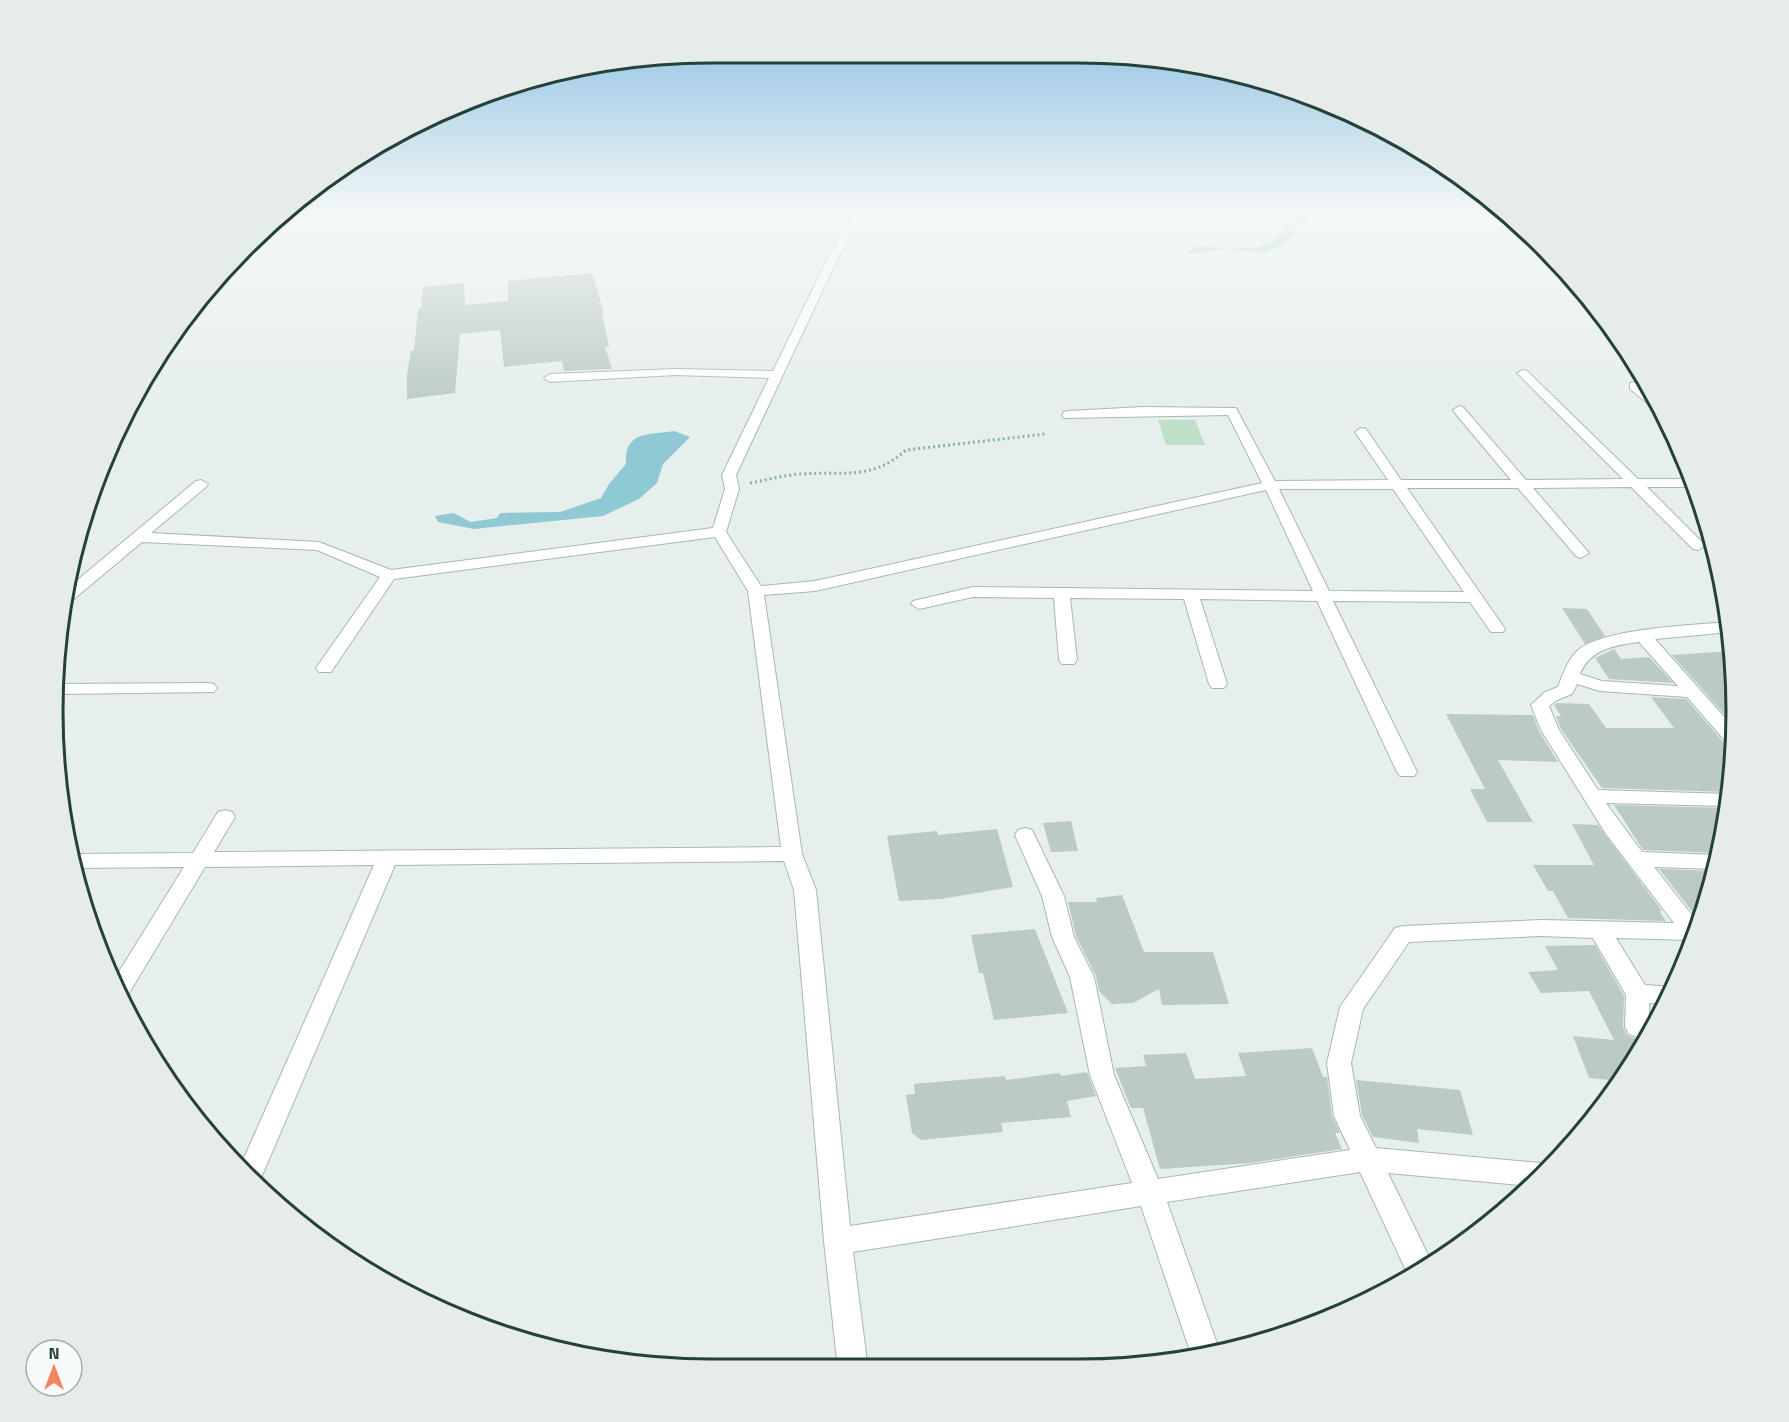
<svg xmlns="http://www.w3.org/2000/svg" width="1789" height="1422" font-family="'Titillium Web',sans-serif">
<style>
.green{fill:#bfe0c8}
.water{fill:#8ec9d4}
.building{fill:#bbcac4}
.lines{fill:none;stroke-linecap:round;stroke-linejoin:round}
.minor-casing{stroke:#a8b8b2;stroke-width:2}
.path{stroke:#86b3a5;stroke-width:3;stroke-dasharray:2 3;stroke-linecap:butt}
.minor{fill:#fff;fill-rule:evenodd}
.rim{fill:none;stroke:#24423a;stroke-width:3}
</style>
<rect width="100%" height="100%" fill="#e6efeb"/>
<path class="green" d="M 1158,420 L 1195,420 L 1205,445 L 1166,445 Z"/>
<path class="water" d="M 1322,212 L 1437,212 L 1422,215 L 1355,212 L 1323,213 L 1310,218 L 1304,224 L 1287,227 L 1295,232 L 1282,245 L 1264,253 L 1230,248 L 1187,254 L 1195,247 L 1254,248 C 1265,245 1276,241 1284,232 L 1282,228 C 1293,218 1307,214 1322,212 Z
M 674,431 L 690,437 L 663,464 L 657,483 L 639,499 L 603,516 L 474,529 L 438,522 L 435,516 L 453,513 L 471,522 L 497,518 L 500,513 L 560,512 L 601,498 L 609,484 L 626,464 C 624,431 648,435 674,431 Z"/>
<path class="building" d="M 592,273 L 604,313 L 602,313 L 609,347 L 605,347 L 612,369 L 564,371 L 562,361 L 504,367 L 500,330 L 460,334 L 455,393 L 407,399 L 407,375 L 411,351 L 414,351 L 418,309 L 421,309 L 423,287 L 464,283 L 465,305 L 508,301 L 508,281 Z
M 1562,608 L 1587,609 L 1605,636 L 1585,644 Z
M 1614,649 L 1621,659 L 1649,657 L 1673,683 L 1609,679 L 1595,658 Z
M 1732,651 L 1734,716 L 1734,725 L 1672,655 Z
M 1651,697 L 1686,699 L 1726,745 L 1735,748 L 1729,792 L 1602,788 L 1561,729 L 1556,716 L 1561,716 L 1554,705 L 1557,703 L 1589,704 L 1606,728 L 1674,728 Z
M 1446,714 L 1533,715 L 1539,731 L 1558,762 L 1498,760 L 1533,822 L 1487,822 L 1470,789 L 1485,789 Z
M 1614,805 L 1726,808 L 1719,853 L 1643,850 Z
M 1071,821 L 1078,851 L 1051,852 L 1043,823 Z
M 1572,824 L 1598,825 L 1662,911 L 1659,911 L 1666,921 L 1568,918 L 1553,891 L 1548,891 L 1533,865 L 1594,865 Z
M 997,829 L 1013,887 L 941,899 L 899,901 L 887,836 L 937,831 L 938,835 Z
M 1659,869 L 1716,871 L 1701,915 L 1694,914 Z
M 1122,895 L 1144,952 L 1213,952 L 1229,1004 L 1162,1005 L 1159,989 L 1133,1003 L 1112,1004 L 1099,991 L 1096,976 L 1076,936 L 1068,902 L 1097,902 L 1096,898 Z
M 1035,929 L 1068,1013 L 994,1020 L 983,973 L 979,973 L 971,935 Z
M 1595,945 L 1624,996 L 1623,1027 L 1627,1035 L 1636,1039 L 1646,1036 L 1651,1027 L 1651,1009 L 1664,1010 L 1620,1081 L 1589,1078 L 1573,1036 L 1614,1040 L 1589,991 L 1541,993 L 1528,972 L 1558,970 L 1545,946 Z
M 1312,1048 L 1323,1077 L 1327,1077 L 1332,1116 L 1340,1133 L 1335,1133 L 1342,1149 L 1250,1163 L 1160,1169 L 1143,1108 L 1131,1108 L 1115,1068 L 1146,1066 L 1143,1055 L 1186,1053 L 1195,1079 L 1246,1076 L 1238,1053 Z
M 1087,1072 L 1096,1096 L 1067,1101 L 1071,1117 L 1001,1123 L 1003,1132 L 921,1140 L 912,1133 L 906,1095 L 915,1094 L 914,1084 L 1005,1076 L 1006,1080 L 1060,1073 L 1061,1076 Z
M 1356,1080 L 1460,1090 L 1473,1135 L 1417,1129 L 1419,1143 L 1373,1137 L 1362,1115 Z"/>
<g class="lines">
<defs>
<path id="minor" d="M 855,212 L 863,212 L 835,264 L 736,475 L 739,489 L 726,532 L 761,586 L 815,581 L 1262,483 L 1228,415 L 1064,418 L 1062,415 L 1064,412 L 1068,411 L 1143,407 L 1236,408 L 1275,481 L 1388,480 L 1355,432 L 1361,428 L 1366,429 L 1401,480 L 1511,480 L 1455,413 L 1453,410 L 1459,406 L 1463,407 L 1526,480 L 1623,479 L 1517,373 L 1523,370 L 1527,371 L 1638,479 L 1692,479 L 1696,487 L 1647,487 L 1703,543 L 1705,546 L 1698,550 L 1693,549 L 1631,487 L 1533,488 L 1589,553 L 1581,558 L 1576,556 L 1518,488 L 1407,488 L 1505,629 L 1503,632 L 1491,632 L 1470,602 L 1333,601 L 1417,772 L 1414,776 L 1400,776 L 1397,772 L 1317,601 L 1200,599 L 1227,684 L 1224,688 L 1212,688 L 1209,684 L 1184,599 L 1070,598 L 1077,660 L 1074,664 L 1062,664 L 1059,660 L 1054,598 L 973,597 L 919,609 L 911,604 L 913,601 L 973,587 L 1313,591 L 1266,490 L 815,591 L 764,595 L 802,854 L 816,890 L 850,1226 L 1132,1183 L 1090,1075 L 1070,977 L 1052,937 L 1042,896 L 1015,835 L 1018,830 L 1025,828 L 1032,830 L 1064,896 L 1074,937 L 1094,977 L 1114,1075 L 1158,1179 L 1350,1150 L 1334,1116 L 1327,1063 L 1340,1007 L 1395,928 L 1403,926 L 1541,920 L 1674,923 L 1606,834 L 1541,730 L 1531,705 L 1545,692 L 1558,687 C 1563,674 1568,659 1578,650 C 1606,628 1694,625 1730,622 L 1731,632 L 1655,639 L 1734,728 L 1735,746 L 1728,744 L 1687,697 L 1600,691 L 1577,684 L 1572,694 L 1557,700 L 1549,706 L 1559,730 L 1598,790 L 1729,794 L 1726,806 L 1606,803 L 1642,852 L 1718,855 L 1716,869 L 1654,867 L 1698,923 L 1692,940 L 1616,938 L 1645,985 L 1674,987 L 1668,1004 L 1649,1003 L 1649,1027 L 1645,1034 L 1637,1037 L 1629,1034 L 1625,1027 L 1626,995 L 1593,938 L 1541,936 L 1409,942 L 1363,1009 L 1351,1063 L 1360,1116 L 1376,1148 L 1541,1163 L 1550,1166 L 1531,1186 L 1388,1173 L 1432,1263 L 1410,1279 L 1360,1172 L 1167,1202 L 1219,1349 L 1191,1354 L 1141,1206 L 853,1252 L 868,1369 L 838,1369 L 824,1241 L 794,890 L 784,861 L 395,865 L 258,1185 L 240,1167 L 374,865 L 205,867 L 128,995 L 123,997 L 115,978 L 184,867 L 73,868 L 71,854 L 193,853 L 218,812 L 225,810 L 232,812 L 235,817 L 214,852 L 781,847 L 748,591 L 715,537 L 394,579 L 331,672 L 319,672 L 316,668 L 380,577 L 317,550 L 142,542 L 74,599 L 67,601 L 69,587 L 196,481 L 201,480 L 208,484 L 206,487 L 151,533 L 319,542 L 391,570 L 713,528 L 725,489 L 722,475 L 769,378 L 675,375 L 550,382 L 544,378 L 550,374 L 675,369 L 773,371 L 825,264 ZM 1279,489 L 1393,489 L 1464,592 L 1329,591 ZM 1639,642 L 1678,686 L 1602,681 L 1580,674 C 1590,649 1615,645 1639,642 Z
M 1634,382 L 1655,397 L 1661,410 L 1656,410 L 1630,389 L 1630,383 Z
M 208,683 L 214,684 L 217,688 L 214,692 L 55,694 L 56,684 Z"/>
</defs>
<use href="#minor" class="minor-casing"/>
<path class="path" d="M 750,483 C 767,480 784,475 801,474 C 842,471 872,481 906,450 L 1045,434"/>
<use href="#minor" class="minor"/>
</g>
<linearGradient id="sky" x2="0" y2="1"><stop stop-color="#84bce0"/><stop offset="0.52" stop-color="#f4f8f6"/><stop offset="1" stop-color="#f4f8f6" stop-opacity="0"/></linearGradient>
<rect width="1789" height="411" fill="url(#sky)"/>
<path d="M0 0H1789V1422H0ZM711 63H1078A648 648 0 0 1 1726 711V711A648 648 0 0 1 1078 1359H711A648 648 0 0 1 63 711V711A648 648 0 0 1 711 63Z" fill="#e6ecea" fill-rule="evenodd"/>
<path class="rim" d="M711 63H1078A648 648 0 0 1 1726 711V711A648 648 0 0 1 1078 1359H711A648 648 0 0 1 63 711V711A648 648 0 0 1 711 63Z"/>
<g transform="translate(54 1368)"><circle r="28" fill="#f7fbf9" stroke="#a3b1ad" stroke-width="1.5"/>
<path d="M0-4.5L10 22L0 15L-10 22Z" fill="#f4845f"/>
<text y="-9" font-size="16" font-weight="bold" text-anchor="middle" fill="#24423a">N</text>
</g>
</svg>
